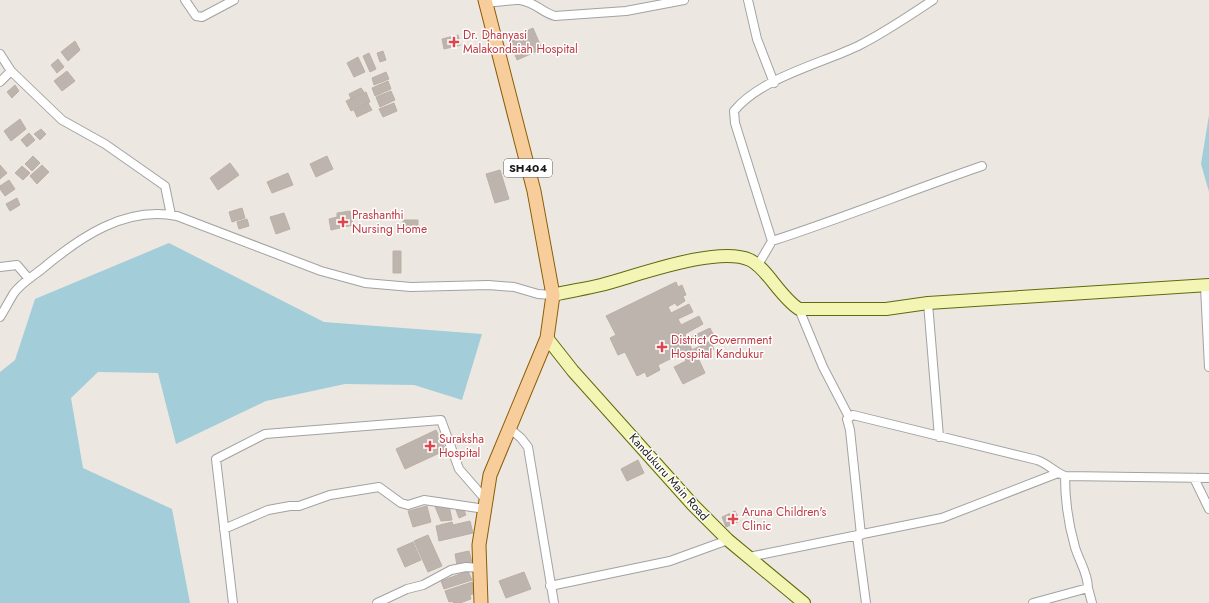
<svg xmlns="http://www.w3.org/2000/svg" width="1209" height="603" font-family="Jost,sans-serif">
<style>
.water{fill:#a3cdd8}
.building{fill:#bcb4ad;stroke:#bdafa4}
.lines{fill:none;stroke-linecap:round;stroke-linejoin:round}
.street-casing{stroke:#a2a2a2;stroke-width:10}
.secondary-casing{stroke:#616a0a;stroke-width:14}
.primary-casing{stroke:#8a5d07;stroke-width:15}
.street{stroke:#fff;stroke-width:8}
.secondary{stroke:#f3f5b5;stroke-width:12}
.primary{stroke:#f7ce9b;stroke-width:13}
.health-dot{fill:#e0444e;stroke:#fff;stroke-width:1.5}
.labels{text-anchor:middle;stroke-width:3;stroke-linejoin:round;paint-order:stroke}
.shield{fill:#fff;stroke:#5f5f5f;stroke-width:1}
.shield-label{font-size:11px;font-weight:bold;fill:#1b1b1b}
.health-label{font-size:12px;fill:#be3a42;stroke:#fff;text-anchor:start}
.street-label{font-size:12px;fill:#1b1b1b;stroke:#fff}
</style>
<rect width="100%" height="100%" fill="#ece8e1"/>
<path class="water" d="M 1209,115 L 1209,192 L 1201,164 Z
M 169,243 L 324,322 L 482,334 L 462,400 L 414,385 L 345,384 L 266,401 L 176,444 L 158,373 L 98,372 L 71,398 L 83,468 L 172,509 L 190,603 L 0,603 L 0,372 L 15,360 L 35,299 Z"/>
<path class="building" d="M 533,28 L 542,49 L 517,60 L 509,39 Z
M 458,35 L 461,45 L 444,49 L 442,39 Z
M 75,41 L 80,50 L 68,61 L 61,52 Z
M 383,51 L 386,60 L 380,62 L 377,53 Z
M 369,53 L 376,69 L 370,72 L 363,56 Z
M 358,57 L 365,72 L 354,77 L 347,63 Z
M 58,59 L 64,67 L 57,73 L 51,65 Z
M 67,71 L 75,81 L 62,91 L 54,81 Z
M 386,72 L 389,79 L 374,85 L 372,78 Z
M 388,81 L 391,89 L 375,96 L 372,88 Z
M 15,85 L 19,91 L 12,98 L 7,92 Z
M 361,88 L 364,92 L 351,99 L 349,94 Z
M 391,91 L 395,100 L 380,107 L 376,97 Z
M 366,92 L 370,102 L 351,111 L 346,101 Z
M 368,103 L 372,110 L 357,117 L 354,110 Z
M 394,103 L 397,111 L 383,117 L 379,109 Z
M 20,119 L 26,129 L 11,141 L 4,131 Z
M 41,129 L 46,134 L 40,140 L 34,134 Z
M 29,133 L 35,140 L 27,147 L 21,140 Z
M 33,156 L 40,163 L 32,171 L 25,164 Z
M 327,156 L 333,169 L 316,177 L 310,164 Z
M 230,163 L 239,175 L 218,190 L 210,178 Z
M 0,165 L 7,173 L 0,179 Z
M 42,165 L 49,172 L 37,184 L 30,176 Z
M 22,166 L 30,173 L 23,180 L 15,173 Z
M 500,170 L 509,199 L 495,203 L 486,174 Z
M 288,173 L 293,185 L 272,193 L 267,182 Z
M 9,180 L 15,189 L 5,196 L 0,189 L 0,186 Z
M 17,198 L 20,205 L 10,211 L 6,204 Z
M 242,208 L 245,218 L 232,222 L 229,212 Z
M 350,211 L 353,225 L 331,230 L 329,219 L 337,217 L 337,213 Z
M 284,213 L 290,229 L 276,234 L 270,217 Z
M 247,219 L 249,226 L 239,229 L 237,222 Z
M 403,220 L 418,220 L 418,229 L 403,229 Z
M 393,251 L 401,251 L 401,273 L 393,273 Z
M 676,282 L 678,287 L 682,285 L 686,295 L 683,296 L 685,301 L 677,306 L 675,303 L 668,307 L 671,313 L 689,304 L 693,312 L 678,319 L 681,325 L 699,316 L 703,324 L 685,334 L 688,341 L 692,339 L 691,337 L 710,328 L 713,334 L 690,345 L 692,350 L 710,341 L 714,349 L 695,359 L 697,361 L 699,360 L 705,373 L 683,384 L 674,367 L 686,361 L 682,353 L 658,365 L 660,370 L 647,377 L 645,372 L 637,376 L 625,352 L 618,355 L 610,338 L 616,335 L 606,316 Z
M 436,430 L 446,450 L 405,469 L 396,449 Z
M 638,460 L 644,473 L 627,481 L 621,469 Z
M 434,504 L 449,505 L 452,520 L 441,521 Z
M 427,506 L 431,522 L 413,527 L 408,511 Z
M 463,508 L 466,515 L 459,518 L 456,510 Z
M 735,511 L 740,521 L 726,527 L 722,517 Z
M 470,521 L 473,533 L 439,541 L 436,526 L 452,522 L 453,525 Z
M 428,535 L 442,566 L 428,572 L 414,541 Z
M 413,542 L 421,560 L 405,567 L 397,549 Z
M 469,551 L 472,562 L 457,565 L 455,554 Z
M 468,571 L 472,580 L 444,589 L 441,581 Z
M 524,572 L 531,589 L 506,598 L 499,581 Z
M 472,582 L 475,593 L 470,595 L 471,599 L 460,603 L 453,603 L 453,601 L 449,602 L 445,591 Z"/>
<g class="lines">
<defs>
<path id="street" d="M 185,0 L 196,16 L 202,17 L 234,0
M 520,0 C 537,3 541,12 555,16 L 626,11 L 684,0
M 748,0 L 757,39 L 774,83
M 486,3 L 516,0
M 0,54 L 11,71 L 62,120 L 105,144 L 165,186 L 171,215
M 0,82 L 11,71
M 772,241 L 735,123 L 734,111 C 761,78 820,64 858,46 C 884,33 909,16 933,0
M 758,265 L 772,241 C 843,218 912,190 982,166
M 0,267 L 17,265 L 29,279
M 1205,287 L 1209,367
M 928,303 L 939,437
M 799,309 L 823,367 L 849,417
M 0,317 C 5,309 9,301 14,293 C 20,284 33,276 42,269 C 80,237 125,206 177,216 L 321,271 L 365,283 L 411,287 L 488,285 L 514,287 L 538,294 L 553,295
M 509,428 L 521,438 L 528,447 L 554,603
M 1194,478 L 1209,509
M 224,529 L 268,510 L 290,506 L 299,506 L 330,495 L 379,487 L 401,503 L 408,505 L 424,500 L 485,509
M 857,535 L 866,603
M 861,535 L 850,430 L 847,419 L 853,415 L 1037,460 C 1047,463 1054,472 1065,476 L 1209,478
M 749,557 L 942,518 L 1058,473
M 550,586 L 670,561 L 728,540
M 1088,588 L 1092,603
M 233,603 L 216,459 L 265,434 L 441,420 L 459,469 L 486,500
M 377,603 L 407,589 L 423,585 L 451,570 L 466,567 L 480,568
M 1033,603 L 1088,588 C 1088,573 1079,561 1075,547 C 1068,523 1065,500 1065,476"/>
<path id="secondary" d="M 553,295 C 569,291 585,289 601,285 C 636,276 718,245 750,260 C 767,268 780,297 799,309 L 886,309 L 928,303 L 1209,285
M 547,338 L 573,371 L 693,505 L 728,540 L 804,603"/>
<path id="primary" d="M 481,603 L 479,545 L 490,475 L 547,338 L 553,295 L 534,191 L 485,0"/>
</defs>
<use href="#street" class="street-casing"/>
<use href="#secondary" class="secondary-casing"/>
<use href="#primary" class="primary-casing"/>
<use href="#street" class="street"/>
<use href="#secondary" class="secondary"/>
<use href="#primary" class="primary"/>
</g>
<g class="health-dot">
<path d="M452 36h4v4h4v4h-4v4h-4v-4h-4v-4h4z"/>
<path d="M341 216h4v4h4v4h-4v4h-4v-4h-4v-4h4z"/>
<path d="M660 341h4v4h4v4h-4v4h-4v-4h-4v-4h4z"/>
<path d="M428 440h4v4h4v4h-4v4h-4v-4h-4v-4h4z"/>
<path d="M731 513h4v4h4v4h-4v4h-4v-4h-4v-4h4z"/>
</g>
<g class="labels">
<rect class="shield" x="504" y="159" width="48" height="18" rx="3"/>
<g class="shield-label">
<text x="528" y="172">SH404</text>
</g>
<g class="health-label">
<text x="463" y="39">Dr. Dhanyasi<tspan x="463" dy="14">Malakondaiah Hospital</tspan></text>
<text x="352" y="219">Prashanthi<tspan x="352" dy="14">Nursing Home</tspan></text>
<text x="671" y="344">District Government<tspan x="671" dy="14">Hospital Kandukur</tspan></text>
<text x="439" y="443">Suraksha<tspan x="439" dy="14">Hospital</tspan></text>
<text x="742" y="516">Aruna Children's<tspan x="742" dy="14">Clinic</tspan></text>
</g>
<g class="street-label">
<text transform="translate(669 477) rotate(48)" y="4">Kandukuru Main Road</text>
</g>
</g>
</svg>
